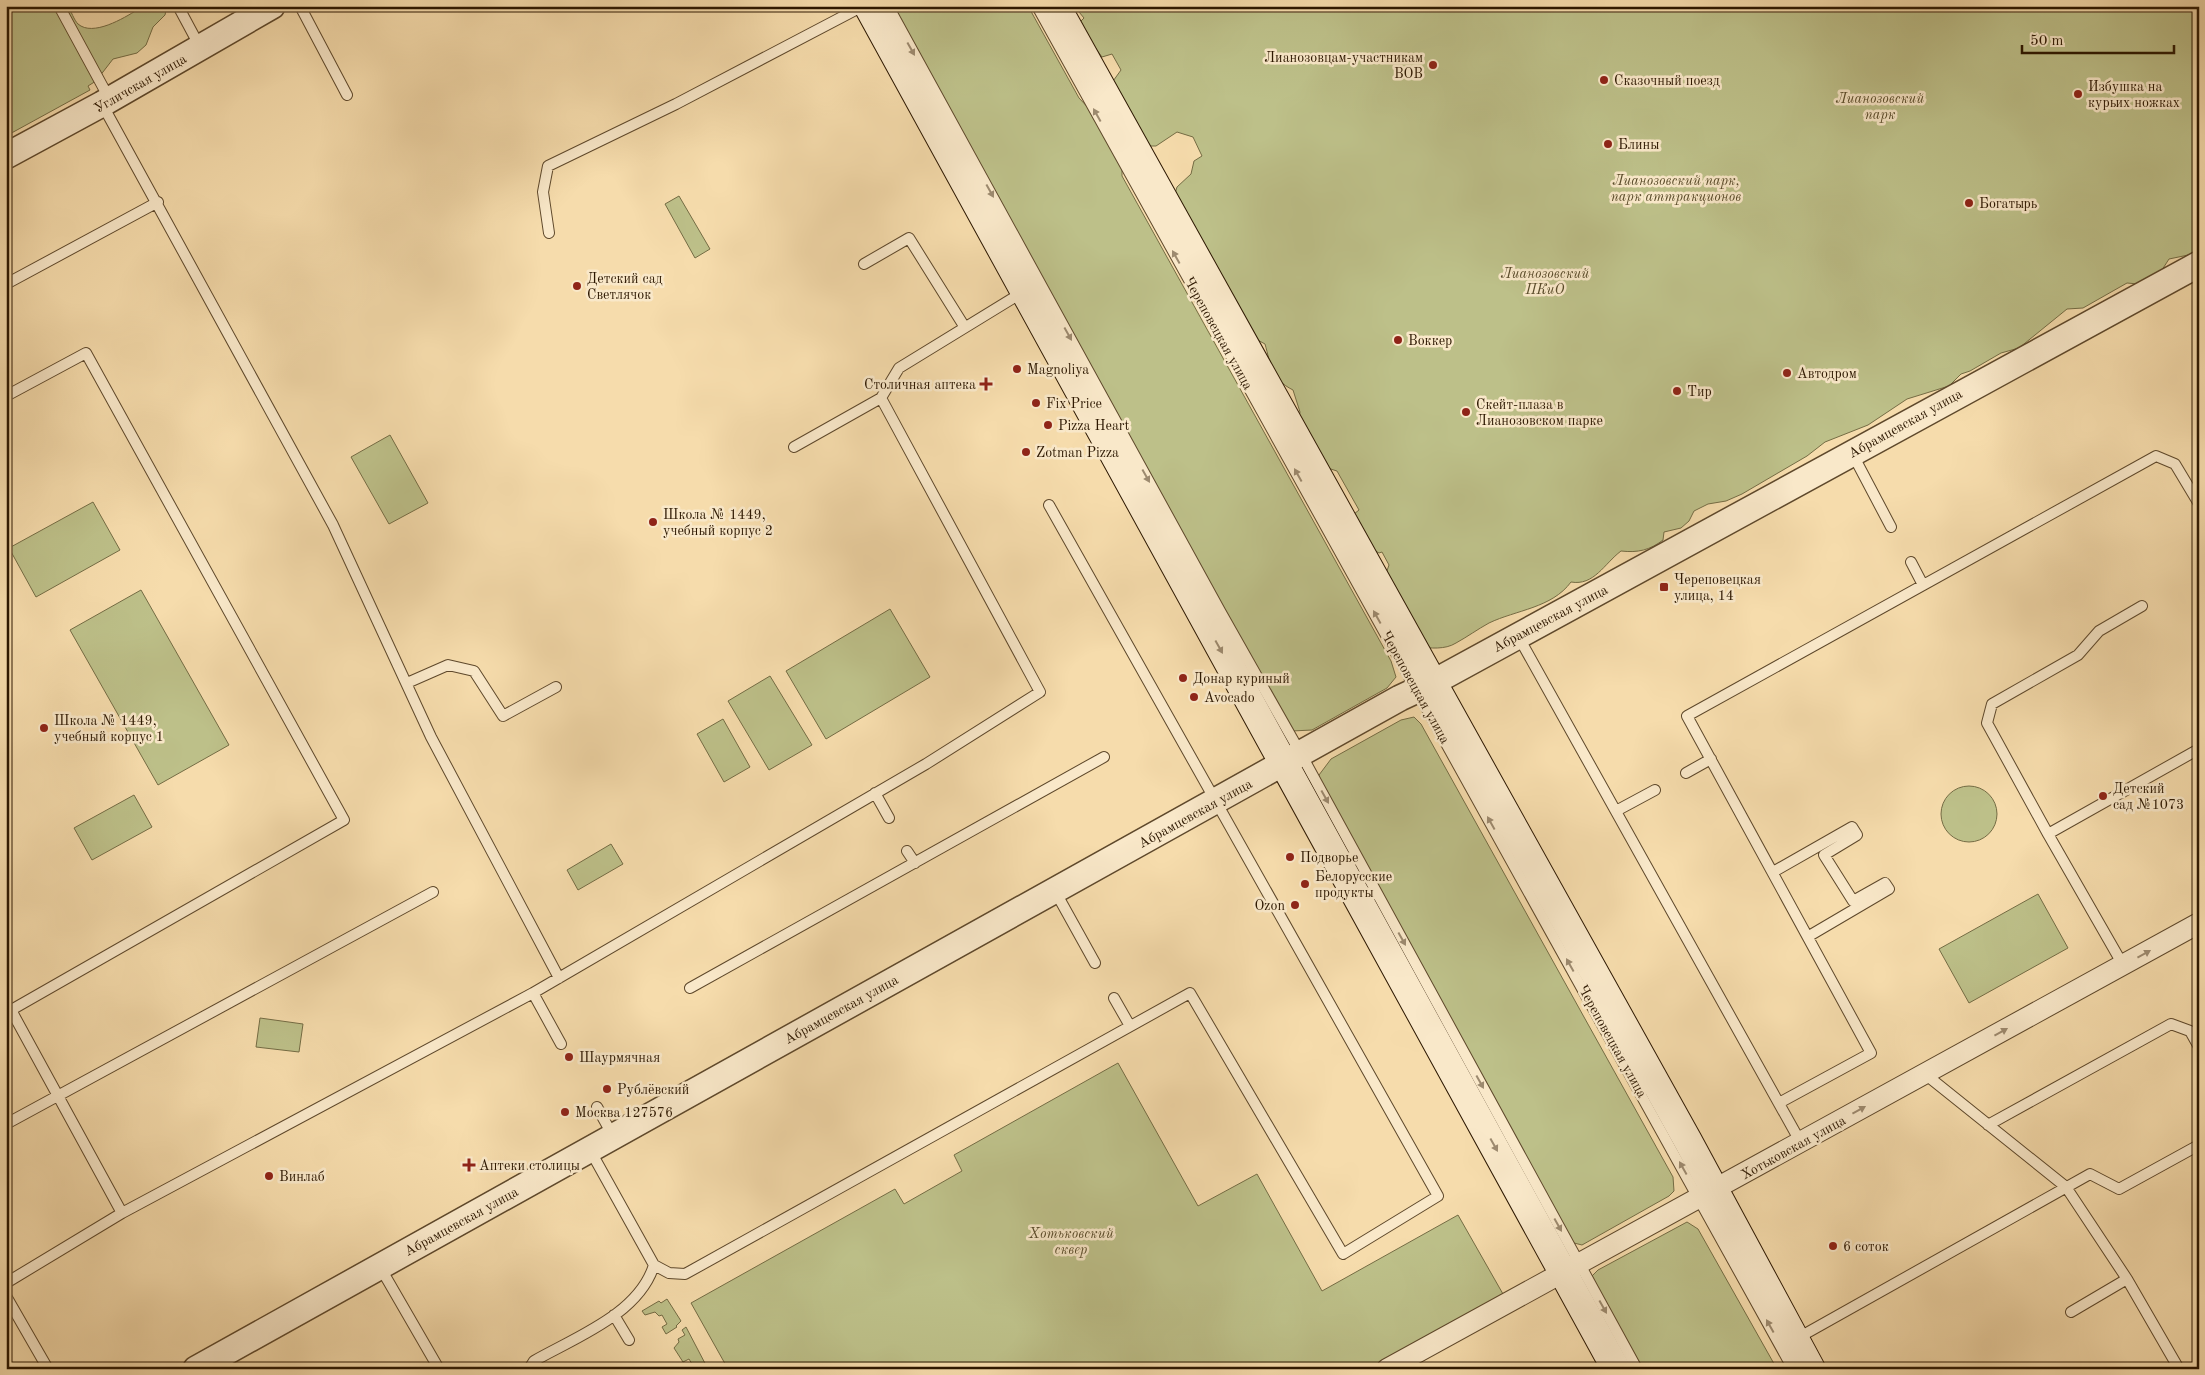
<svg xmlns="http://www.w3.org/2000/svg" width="2205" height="1375" font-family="'Old Standard TT',serif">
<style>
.green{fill:#bdc089;stroke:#746c44}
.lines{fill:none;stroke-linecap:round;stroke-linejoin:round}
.service-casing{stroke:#5e482b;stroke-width:12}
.minor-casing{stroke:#5e482b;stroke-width:22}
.tertiary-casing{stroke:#5e482b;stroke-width:28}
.secondary-casing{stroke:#2c1700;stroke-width:30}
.service{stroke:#f9e8c9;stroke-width:10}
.minor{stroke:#f9e8c9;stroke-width:20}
.tertiary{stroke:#f9e8c9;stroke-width:25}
.secondary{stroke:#f9e8c9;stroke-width:28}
.oneway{fill:#9d8a6f}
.poi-dot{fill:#8f2418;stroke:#f9e8c9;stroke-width:2}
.labels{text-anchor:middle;stroke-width:5;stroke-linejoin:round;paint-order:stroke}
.poi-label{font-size:14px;fill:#2c1700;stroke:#f9e8c9;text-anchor:start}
.street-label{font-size:14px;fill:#2c1700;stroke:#f9e8c9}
.park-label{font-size:14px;font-style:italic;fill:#584a29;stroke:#f9e8c9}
</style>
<rect width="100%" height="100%" fill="#f6dcac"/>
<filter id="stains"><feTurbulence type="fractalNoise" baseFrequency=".004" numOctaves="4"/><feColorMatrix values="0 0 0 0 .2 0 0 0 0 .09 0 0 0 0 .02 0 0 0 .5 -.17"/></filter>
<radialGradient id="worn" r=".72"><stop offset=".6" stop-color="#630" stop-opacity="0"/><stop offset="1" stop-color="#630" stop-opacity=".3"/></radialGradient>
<path class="green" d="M 6,6 L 68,6 C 71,11 74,20 78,24 C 93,37 124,18 137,10 L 138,6 L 167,6 L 165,15 L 153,27 L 146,45 L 137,53 L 113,59 L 96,81 L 88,86 L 90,90 L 6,136 Z
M 891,6 L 1028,6 L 1079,98 L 1095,115 L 1122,161 L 1122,176 L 1391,661 L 1396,677 L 1387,688 L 1312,730 L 1292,731 Z
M 1074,6 L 2199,6 L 2199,248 L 2193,254 L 2169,259 L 2160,273 L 2138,284 L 2127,283 L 2083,308 L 2067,309 L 2019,348 L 2001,353 L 1970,371 L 1961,374 L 1949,386 L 1907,399 L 1868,425 L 1825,442 L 1807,456 L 1742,494 L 1726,501 L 1708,504 L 1694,511 L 1689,521 L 1681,528 L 1664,532 L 1663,540 C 1650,550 1638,553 1621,551 C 1604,564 1594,586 1571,582 C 1552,608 1516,610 1489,623 C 1478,629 1467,637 1456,643 C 1445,650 1430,648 1418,647 L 1383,582 L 1389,565 L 1382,552 L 1379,553 L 1358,541 L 1349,518 L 1359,510 L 1337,471 L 1318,465 L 1297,428 L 1300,412 L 1293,390 C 1271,379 1271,365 1265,344 L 1254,338 L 1171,207 L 1177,187 L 1191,174 L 1194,161 L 1202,156 L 1193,137 L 1177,132 L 1156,146 L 1134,146 L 1111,84 L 1121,70 L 1112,54 L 1102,57 L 1078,24 L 1084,18 Z
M 679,196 L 710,249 L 695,258 L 665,204 Z
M 390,435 L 428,503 L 389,524 L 351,457 Z
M 93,502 L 120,550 L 36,597 L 9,548 Z
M 141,590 L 229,745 L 158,785 L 70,630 Z
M 890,609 L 930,677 L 826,739 L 786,671 Z
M 770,676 L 812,745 L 769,770 L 728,701 Z
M 1414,717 L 1421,724 L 1673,1177 L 1674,1191 L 1669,1196 L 1582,1245 L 1566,1241 L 1321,795 L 1319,775 L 1331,759 L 1401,720 Z
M 723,719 L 750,767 L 724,782 L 697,734 Z
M1941 814a28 28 0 1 1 56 0a28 28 0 1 1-56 0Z
M 134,795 L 152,827 L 92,860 L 74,828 Z
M 611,844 L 623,864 L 578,890 L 567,870 Z
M 2038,894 L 2068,948 L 1969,1003 L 1939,949 Z
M 260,1018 L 303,1024 L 299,1052 L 256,1047 Z
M 1118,1063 L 1198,1206 L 1257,1174 L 1322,1291 L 1458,1215 L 1503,1294 L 1368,1369 L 728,1369 L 691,1303 L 895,1189 L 904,1204 L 962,1171 L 954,1155 Z
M 1687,1222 L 1698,1229 L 1777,1369 L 1639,1369 L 1591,1284 L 1592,1276 L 1598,1270 Z
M 667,1299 L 681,1321 L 676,1326 L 677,1327 L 666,1334 L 662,1327 L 667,1324 L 662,1315 L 659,1316 L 655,1312 L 645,1315 L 642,1311 L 659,1301 L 661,1303 Z
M 686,1327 L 708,1369 L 695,1369 L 689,1359 L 683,1362 L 674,1348 L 679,1342 L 678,1339 L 685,1335 L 682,1330 Z"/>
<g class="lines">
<defs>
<path id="service" d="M 59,6 L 110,100
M 178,6 L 200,47
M 300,6 L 347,95
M 888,6 L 1220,611 L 1301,754 L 1637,1369
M 1037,6 L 1793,1369
M 102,104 L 333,525 L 431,737 L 559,978
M 549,233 L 543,192 L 548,166 L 676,104 L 863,6
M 864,264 L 909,238 L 964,326
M 6,284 L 158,202
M 6,396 L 86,353 L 344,820 L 6,1013
M 794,447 L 881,398
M 1852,453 L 1891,527
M 1911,562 L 1923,585
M 1518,636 L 1801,1143
M 407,683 L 448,665 L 474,671 L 503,716 L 556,687
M 1686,773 L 1711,759
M 875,793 L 889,818
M 1616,811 L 1655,790
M 2048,834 L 1987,723 L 1992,704 L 2078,655 L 2099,631 L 2142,606
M 907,851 L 915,863
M 1773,872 L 1852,827 L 1857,835 L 1824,855 L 1853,901 L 1885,883 L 1889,889 L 1809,936
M 1055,891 L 1095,963
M 2123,965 L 2048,834 L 2199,749
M 690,988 L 1104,757
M 533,993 L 561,1044
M 1114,998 L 1130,1026
M 11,1010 L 122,1213
M 1925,1074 L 2066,1187 L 2127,1279
M 1779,1103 L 1871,1053 L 1687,716 L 2156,456 L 2175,464 L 2199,504
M 597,1107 L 613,1136
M 6,1124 L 433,892
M 1988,1125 L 2171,1024 L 2190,1031 L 2199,1047
M 590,1150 L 654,1265 L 669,1273 L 685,1274 L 1190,993 L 1343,1254 L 1438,1196 L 1049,505
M 380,1267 L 439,1369
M 6,1283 L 122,1213 L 533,993 L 926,764 L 1040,692 L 881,398 L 899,368 L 1023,292
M 6,1296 L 48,1369
M 2071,1312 L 2127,1279 L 2179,1369
M 614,1315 L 629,1340
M 1796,1339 L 2090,1174 L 2119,1189 L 2199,1145
M 529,1369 L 534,1361 C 576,1337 639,1314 654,1265"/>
<path id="minor" d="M 1387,1369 L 2199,923"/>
<path id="tertiary" d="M 6,156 L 102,104 L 272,6
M 196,1369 L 1400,698 L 1432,683 L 2199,264"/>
<path id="secondary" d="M 868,6 L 1616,1369
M 1056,6 L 1688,1141 L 1811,1369"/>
</defs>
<use href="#service" class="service-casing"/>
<use href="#minor" class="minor-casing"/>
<use href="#tertiary" class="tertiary-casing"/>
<use href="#secondary" class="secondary-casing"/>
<use href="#service" class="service"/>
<use href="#minor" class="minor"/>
<use href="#tertiary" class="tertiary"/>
<use href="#secondary" class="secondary"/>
</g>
<defs><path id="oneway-solid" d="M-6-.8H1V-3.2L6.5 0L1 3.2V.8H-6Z" transform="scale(1.25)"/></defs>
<g class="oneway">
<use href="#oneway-solid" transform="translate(911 49) rotate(61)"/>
<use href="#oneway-solid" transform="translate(1097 115) rotate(-119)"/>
<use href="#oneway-solid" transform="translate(990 191) rotate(61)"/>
<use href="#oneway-solid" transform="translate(1176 257) rotate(-119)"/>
<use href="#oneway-solid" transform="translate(1068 334) rotate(61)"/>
<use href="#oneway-solid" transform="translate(1298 475) rotate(-119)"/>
<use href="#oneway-solid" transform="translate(1146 476) rotate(61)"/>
<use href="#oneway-solid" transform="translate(1377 617) rotate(-119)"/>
<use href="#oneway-solid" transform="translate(1219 647) rotate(61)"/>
<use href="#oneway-solid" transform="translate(1325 797) rotate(61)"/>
<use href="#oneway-solid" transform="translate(1491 823) rotate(-119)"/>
<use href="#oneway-solid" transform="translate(1402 939) rotate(61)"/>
<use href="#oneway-solid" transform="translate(2144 954) rotate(-29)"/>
<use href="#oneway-solid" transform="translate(1570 965) rotate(-119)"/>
<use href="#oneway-solid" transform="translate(2001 1032) rotate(-29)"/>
<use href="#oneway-solid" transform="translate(1480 1082) rotate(61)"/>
<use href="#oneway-solid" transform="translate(1859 1110) rotate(-29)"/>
<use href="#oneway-solid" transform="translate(1494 1145) rotate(61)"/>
<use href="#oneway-solid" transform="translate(1683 1168) rotate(-119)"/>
<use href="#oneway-solid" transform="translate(1558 1225) rotate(61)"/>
<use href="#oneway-solid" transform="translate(1603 1307) rotate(61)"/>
<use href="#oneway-solid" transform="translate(1770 1326) rotate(-119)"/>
</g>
<g class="poi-dot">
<circle cx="1433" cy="65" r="5"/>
<circle cx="1604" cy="80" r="5"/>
<circle cx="2078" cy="94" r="5"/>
<circle cx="1608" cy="144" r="5"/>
<circle cx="1969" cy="203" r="5"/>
<circle cx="577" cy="286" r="5"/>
<circle cx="1398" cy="340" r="5"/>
<circle cx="1017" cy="369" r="5"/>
<circle cx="1787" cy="373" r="5"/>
<path d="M983.5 376.5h5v5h5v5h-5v5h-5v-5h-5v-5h5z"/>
<circle cx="1677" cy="391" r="5"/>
<circle cx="1036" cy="403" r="5"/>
<circle cx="1466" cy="412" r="5"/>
<circle cx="1048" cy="425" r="5"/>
<circle cx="1026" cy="452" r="5"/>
<circle cx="653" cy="522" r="5"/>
<rect x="1659" y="582" width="10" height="10" rx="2.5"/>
<circle cx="1183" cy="678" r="5"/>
<circle cx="1194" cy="697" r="5"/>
<circle cx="44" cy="728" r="5"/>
<circle cx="2103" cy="796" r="5"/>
<circle cx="1290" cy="857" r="5"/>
<circle cx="1305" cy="884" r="5"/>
<circle cx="1295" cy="905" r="5"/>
<circle cx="569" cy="1057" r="5"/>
<circle cx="607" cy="1089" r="5"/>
<circle cx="565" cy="1112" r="5"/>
<path d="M466.5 1157.5h5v5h5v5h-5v5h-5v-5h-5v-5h5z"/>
<circle cx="269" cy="1176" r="5"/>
<circle cx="1833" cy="1246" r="5"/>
</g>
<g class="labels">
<g class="poi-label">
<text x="1423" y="62" text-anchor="end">Лианозовцам-участникам<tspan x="1423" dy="16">ВОВ</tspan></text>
<text x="1614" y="85">Cказочный поезд</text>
<text x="2088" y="91">Избушка на<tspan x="2088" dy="16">курьих ножках</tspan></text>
<text x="1618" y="149">Блины</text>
<text x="1979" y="208">Богатырь</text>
<text x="587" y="283">Детский сад<tspan x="587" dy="16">Светлячок</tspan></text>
<text x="1408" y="345">Воккер</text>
<text x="1027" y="374">Magnoliya</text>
<text x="1797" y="378">Автодром</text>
<text x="976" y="389" text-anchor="end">Столичная аптека</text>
<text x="1687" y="396">Тир</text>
<text x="1046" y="408">Fix Price</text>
<text x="1476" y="409">Скейт-плаза в<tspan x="1476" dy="16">Лианозовском парке</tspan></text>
<text x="1058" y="430">Pizza Heart</text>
<text x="1036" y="457">Zotman Pizza</text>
<text x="663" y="519">Школа № 1449,<tspan x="663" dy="16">учебный корпус 2</tspan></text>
<text x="1674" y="584">Череповецкая<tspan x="1674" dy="16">улица, 14</tspan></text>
<text x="1193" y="683">Донар куриный</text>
<text x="1204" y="702">Avocado</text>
<text x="54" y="725">Школа № 1449,<tspan x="54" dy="16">учебный корпус 1</tspan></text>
<text x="2113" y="793">Детский<tspan x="2113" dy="16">сад №1073</tspan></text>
<text x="1300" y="862">Подворье</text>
<text x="1315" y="881">Белорусские<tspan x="1315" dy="16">продукты</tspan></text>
<text x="1285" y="910" text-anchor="end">Ozon</text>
<text x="579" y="1062">Шаурмячная</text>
<text x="617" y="1094">Рублёвский</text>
<text x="575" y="1117">Москва 127576</text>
<text x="479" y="1170">Аптеки столицы</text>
<text x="279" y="1181">Винлаб</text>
<text x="1843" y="1251">6 соток</text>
</g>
<g class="street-label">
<text transform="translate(140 83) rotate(-30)" y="5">Угличская улица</text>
<text transform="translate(1219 333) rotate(61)" y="5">Череповецкая улица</text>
<text transform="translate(1905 423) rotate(-29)" y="5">Абрамцевская улица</text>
<text transform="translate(1550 618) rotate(-28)" y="5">Абрамцевская улица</text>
<text transform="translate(1416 687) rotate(61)" y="5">Череповецкая улица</text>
<text transform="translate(1195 813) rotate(-29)" y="5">Абрамцевская улица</text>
<text transform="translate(841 1009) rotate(-29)" y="5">Абрамцевская улица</text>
<text transform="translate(1613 1041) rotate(61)" y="5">Череповецкая улица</text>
<text transform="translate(1793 1147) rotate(-29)" y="5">Хотьковская улица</text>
<text transform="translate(461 1221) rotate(-29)" y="5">Абрамцевская улица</text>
</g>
<g class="park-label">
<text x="1880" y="103">Лианозовский<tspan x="1880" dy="16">парк</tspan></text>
<text x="1676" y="185">Лианозовский парк,<tspan x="1676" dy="16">парк аттракционов</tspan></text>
<text x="1545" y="278">Лианозовский<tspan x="1545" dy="16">ПКиО</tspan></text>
<text x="1071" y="1238">Хотьковский<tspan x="1071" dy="16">сквер</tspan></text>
</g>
</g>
<rect width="2205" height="1375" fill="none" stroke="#f6dcac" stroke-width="25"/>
<rect x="8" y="8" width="2190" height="1360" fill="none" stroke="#2c1700" stroke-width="2.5"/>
<rect x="12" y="12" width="2180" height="1350" fill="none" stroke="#2c1700"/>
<path d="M2022 45v8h152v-8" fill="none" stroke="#2c1700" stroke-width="2.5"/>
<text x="2030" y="45" font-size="15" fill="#2c1700" stroke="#f9e8c9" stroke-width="4" paint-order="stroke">50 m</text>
<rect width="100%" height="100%" filter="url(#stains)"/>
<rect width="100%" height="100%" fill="url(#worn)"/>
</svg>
